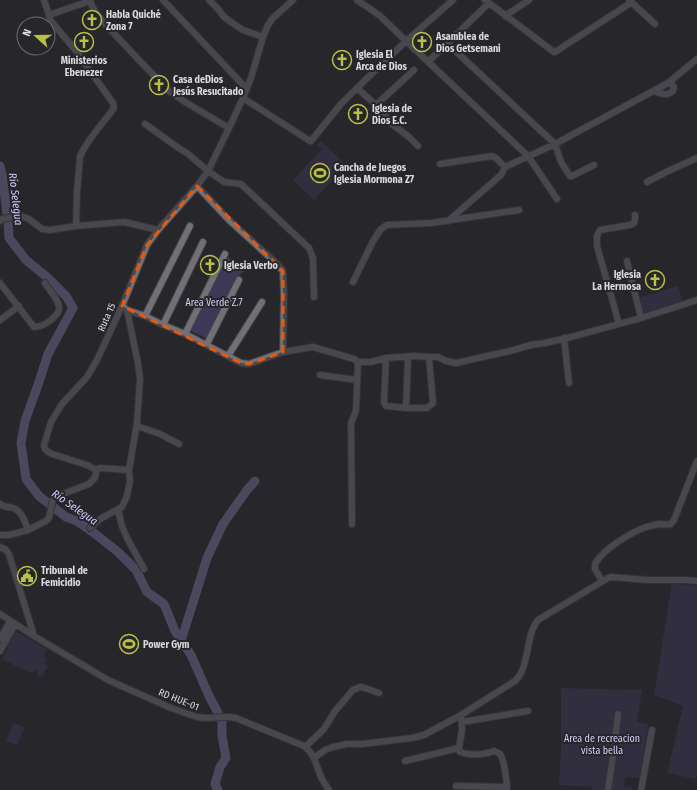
<svg xmlns="http://www.w3.org/2000/svg" width="697" height="790" font-family="'Fira Sans Condensed',sans-serif">
<style>
.green{fill:#3e3857}
.lines{fill:none;stroke-linecap:round;stroke-linejoin:round}
.river{stroke:#78709a;stroke-width:9}
.minor-casing{stroke:#454448;stroke-width:8}
.minor{stroke:#707076;stroke-width:6}
.marked{fill:none;stroke:#e8590c;stroke-width:3;stroke-dasharray:8 5;stroke-linejoin:round}
.labels{text-anchor:middle;stroke-width:4;stroke-linejoin:round;paint-order:stroke}
.poi-label{font-size:10px;font-weight:bold;fill:#dadadd;stroke:#27262b;text-anchor:start}
.park-label{font-size:10px;fill:#d5cef8;stroke:#27262b}
.street-label{font-size:10px;fill:#dadadd;stroke:#27262b}
.water-label{font-size:11px;font-style:italic;fill:#d1c8ff;stroke:#27262b}
</style>
<rect width="100%" height="100%" fill="#27262b"/>
<path class="green" d="M 321,141 L 346,165 L 314,200 L 293,180 L 322,149 L 317,144 Z
M 225,256 L 244,265 L 245,268 L 245,271 L 240,274 L 208,339 L 189,330 Z
M 678,286 L 683,303 L 642,317 L 638,298 Z
M 672,583 L 697,586 L 697,775 L 696,779 L 667,773 L 683,706 L 654,695 Z
M 14,630 L 46,649 L 44,657 L 47,658 L 44,664 L 48,666 L 42,676 L 40,675 L 39,677 L 36,675 L 39,670 L 30,673 L 2,659 L 8,647 L 6,646 Z
M 561,688 L 642,690 L 637,722 L 648,724 L 640,778 L 625,777 L 624,786 L 632,787 L 632,790 L 592,790 L 592,787 L 559,785 L 561,748 Z
M 13,723 L 25,727 L 17,745 L 6,741 Z"/>
<g class="lines">
<path class="river" d="M 0,166 L 2,174 L 8,222 L 9,238 L 26,260 L 48,278 L 66,296 L 73,308 L 48,354 L 38,385 L 25,421 L 21,443 L 26,479 L 39,496 L 66,517 L 77,521 L 94,533 L 118,552 L 136,570 L 147,592 L 164,604 L 175,631 L 191,655 L 210,698 L 216,709 L 222,722 L 222,736 L 226,758 L 220,767 L 215,784 L 218,790
M 181,641 L 207,558 L 223,524 L 247,490 L 255,481"/>
<defs>
<path id="minor" d="M 44,0 L 51,21 L 76,51 L 113,103 L 114,108 C 104,122 85,142 80,157 L 77,192 L 76,226
M 90,0 L 92,6 L 96,13 L 107,26 L 138,59 L 170,92 L 190,105 L 229,128
M 163,0 L 247,89
M 209,0 L 218,9 L 224,17 L 231,22 L 243,30 L 263,37
M 357,0 L 379,15 L 406,41 L 528,156 L 557,199
M 485,0 L 554,52 L 555,52 L 632,2
M 629,0 L 655,24
M 49,15 L 90,1
M 505,16 L 529,0
M 447,43 L 555,144 L 561,162 L 570,176 L 572,176 L 594,165
M 428,62 L 488,4
M 357,88 L 376,105 L 392,124 L 409,137 L 418,146
M 653,91 C 658,92 663,95 667,94 C 675,92 677,85 668,83
M 243,98 L 310,141 L 311,141 L 341,104 L 357,88 L 406,41 L 453,0
M 376,105 L 414,70
M 145,124 L 180,149 L 187,153 L 208,171 L 224,182 L 241,184 L 309,248 L 313,258 L 314,297
M 440,164 L 492,156 L 496,158 L 505,167
M 647,182 L 666,172 L 697,158
M 197,186 L 228,219 L 276,263 L 283,271 L 284,295 L 283,352
M 0,221 L 2,219 L 21,216 L 29,219 L 42,229 L 50,230 L 76,226 L 124,222 L 158,230
M 448,221 L 501,175 L 505,167 L 555,144 L 668,83 L 697,59
M 627,261 L 641,318
M 353,282 L 373,241 L 381,229 L 387,225 L 431,223 L 519,210
M 0,283 L 34,327 C 41,327 46,324 51,320 C 54,317 58,314 59,310 C 61,302 49,290 45,283
M 122,306 L 127,310 L 145,316 L 163,325 L 185,334 L 241,363 L 249,364 L 283,352 L 313,347 L 354,359 L 358,362 L 371,362 L 386,358 L 415,356 L 429,357 L 438,357 L 446,361 L 456,363 L 510,351 L 531,345 L 545,343 L 571,337 L 641,318 L 697,300
M 145,316 L 190,226
M 0,320 L 19,306
M 619,324 L 597,246 L 597,236 L 600,230 L 630,225 L 634,223 L 635,219 L 635,215
M 163,325 L 203,242
M 185,334 L 225,254
M 564,338 L 569,383
M 207,344 L 239,280
M 228,356 L 262,302
M 408,357 L 406,408 L 427,408 L 433,403 L 429,357
M 386,358 L 384,402 L 386,406 L 406,408
M 320,375 L 357,380
M 137,426 L 160,434 L 179,444
M 96,470 L 100,468 L 129,470
M 0,504 C 5,508 7,506 13,508 C 22,511 25,522 28,530
M 118,510 L 122,526 L 127,538 L 144,569
M 352,524 L 351,423 L 354,416 L 356,410 L 358,362
M 90,528 L 100,519 L 122,507 L 127,496 L 130,481 L 129,470 L 137,423 L 140,379 L 138,363 L 127,310
M 0,535 L 9,535 L 28,530 L 46,521 L 49,518 L 53,499 L 55,497 L 89,484 C 94,479 97,476 96,470 L 87,465 L 52,454 L 48,452 L 45,449 L 44,445 L 51,422 L 62,404 L 87,377 L 97,360 L 122,306 L 147,245 L 158,230 L 197,186 L 208,171 L 229,128 L 243,98 L 251,78 L 263,37 L 268,25 L 273,18 L 293,0
M 0,547 L 1,548 L 5,549 L 9,554 L 34,636
M 602,581 L 595,569 L 595,564 C 603,549 630,533 646,527 C 650,526 655,525 659,524 C 663,524 667,525 671,524 L 674,520 L 697,461
M 0,614 L 34,636 L 108,680 L 171,708 L 197,717 C 210,720 223,715 236,718 L 304,746 C 316,755 316,767 322,779 C 324,783 327,787 329,790
M 0,639 L 10,621
M 0,651 L 15,624
M 461,715 L 462,730 L 459,748 L 460,752 C 471,756 483,755 494,751 C 497,752 497,752 500,754 C 504,759 507,783 507,790
M 462,722 L 528,711
M 305,747 L 324,729 L 335,711 L 353,690 L 360,687 L 365,688 L 379,693
M 314,758 L 325,750 L 333,747 L 347,744 L 362,744 L 412,738 L 424,735 L 461,715 L 515,681 C 530,667 525,636 538,620 L 608,578 L 611,577 L 648,580 L 685,580 L 697,581
M 405,761 L 459,748
M 456,786 L 507,787
M 608,790 L 614,749 L 618,714
M 641,790 L 652,730"/>
</defs>
<use href="#minor" class="minor-casing"/>
<use href="#minor" class="minor"/>
</g>
<path d="M0 0H697V790H0ZM 197,186 L 283,271 L 283,352 L 249,364 L 241,363 L 122,306 L 147,245 Z" fill="#27262b" fill-opacity=".55" fill-rule="evenodd"/>
<path class="marked" d="M 197,186 L 283,271 L 283,352 L 249,364 L 241,363 L 122,306 L 147,245 Z"/>
<defs>
<symbol id="church-ring" viewBox="-11 -11 22 22"><circle r="9.5" fill="#27262b" stroke="#b9c046" stroke-width="1.5"/><path d="M-1.2-6h2.4v3.5h3.3v2.4h-3.3V6h-2.4V-.1h-3.3v-2.4h3.3Z" fill="#b9c046"/></symbol>
<symbol id="stadium-ring" viewBox="-11 -11 22 22"><circle r="9.5" fill="#27262b" stroke="#b9c046" stroke-width="1.5"/><path d="M0-5a6.5 5 0 1 0 0 10a6.5 5 0 1 0 0-10ZM-3.5-1.8h7v3.6h-7Z" fill="#b9c046"/></symbol>
<symbol id="civic-ring" viewBox="-11 -11 22 22"><circle r="9.5" fill="#27262b" stroke="#b9c046" stroke-width="1.5"/><path d="M-.6-6.5H3V-4.5H.6V-3L4-1V1h2V6H-6V1h2V-1L-.6-3ZM-1.2 2.5V6h2.4V2.5Z" fill="#b9c046"/></symbol>
</defs>
<g fill-rule="evenodd">
<use href="#church-ring" x="81" y="9" width="22" height="22"/>
<use href="#church-ring" x="73" y="31" width="22" height="22"/>
<use href="#church-ring" x="411" y="31" width="22" height="22"/>
<use href="#church-ring" x="331" y="49" width="22" height="22"/>
<use href="#church-ring" x="148" y="74" width="22" height="22"/>
<use href="#church-ring" x="347" y="103" width="22" height="22"/>
<use href="#stadium-ring" x="309" y="162" width="22" height="22"/>
<use href="#church-ring" x="199" y="254" width="22" height="22"/>
<use href="#church-ring" x="644" y="269" width="22" height="22"/>
<use href="#civic-ring" x="16" y="565" width="22" height="22"/>
<use href="#stadium-ring" x="118" y="633" width="22" height="22"/>
</g>
<g class="labels">
<g class="poi-label">
<text x="106" y="18">Habla Quiché<tspan x="106" dy="12">Zona 7</tspan></text>
<text x="436" y="40">Asamblea de<tspan x="436" dy="12">Dios Getsemani</tspan></text>
<text x="356" y="58">Iglesia El<tspan x="356" dy="12">Arca de Dios</tspan></text>
<text x="84" y="64" text-anchor="middle">Ministerios<tspan x="84" dy="12">Ebenezer</tspan></text>
<text x="173" y="83">Casa deDios<tspan x="173" dy="12">Jesús Resucitado</tspan></text>
<text x="372" y="112">Iglesia de<tspan x="372" dy="12">Dios E.C.</tspan></text>
<text x="334" y="171">Cancha de Juegos<tspan x="334" dy="12">Iglesia Mormona Z7</tspan></text>
<text x="224" y="269">Iglesia Verbo</text>
<text x="641" y="278" text-anchor="end">Iglesia<tspan x="641" dy="12">La Hermosa</tspan></text>
<text x="41" y="574">Tribunal de<tspan x="41" dy="12">Femicidio</tspan></text>
<text x="143" y="648">Power Gym</text>
</g>
<g class="park-label">
<text x="214" y="306">Area Verde Z.7</text>
<text x="602" y="742">Area de recreacion<tspan x="602" dy="12">vista bella</tspan></text>
</g>
<g class="street-label">
<text transform="translate(106 317) rotate(-66)" y="4">Ruta 15</text>
<text transform="translate(179 699) rotate(22)" y="4">RD HUE-01</text>
</g>
<g class="water-label">
<text transform="translate(16 199) rotate(83)" y="4">Río Selegua</text>
<text transform="translate(75 507) rotate(35)" y="4">Río Selegua</text>
</g>
</g>
<g transform="translate(36 36) rotate(291)"><circle r="19" fill="#27262b" stroke="#6f6e72"/>
<path d="M0-3L7 15L0 10L-7 15Z" fill="#b9c046"/>
<text y="-6" font-size="11" font-weight="bold" text-anchor="middle" fill="#dadadd">N</text>
</g>
</svg>
